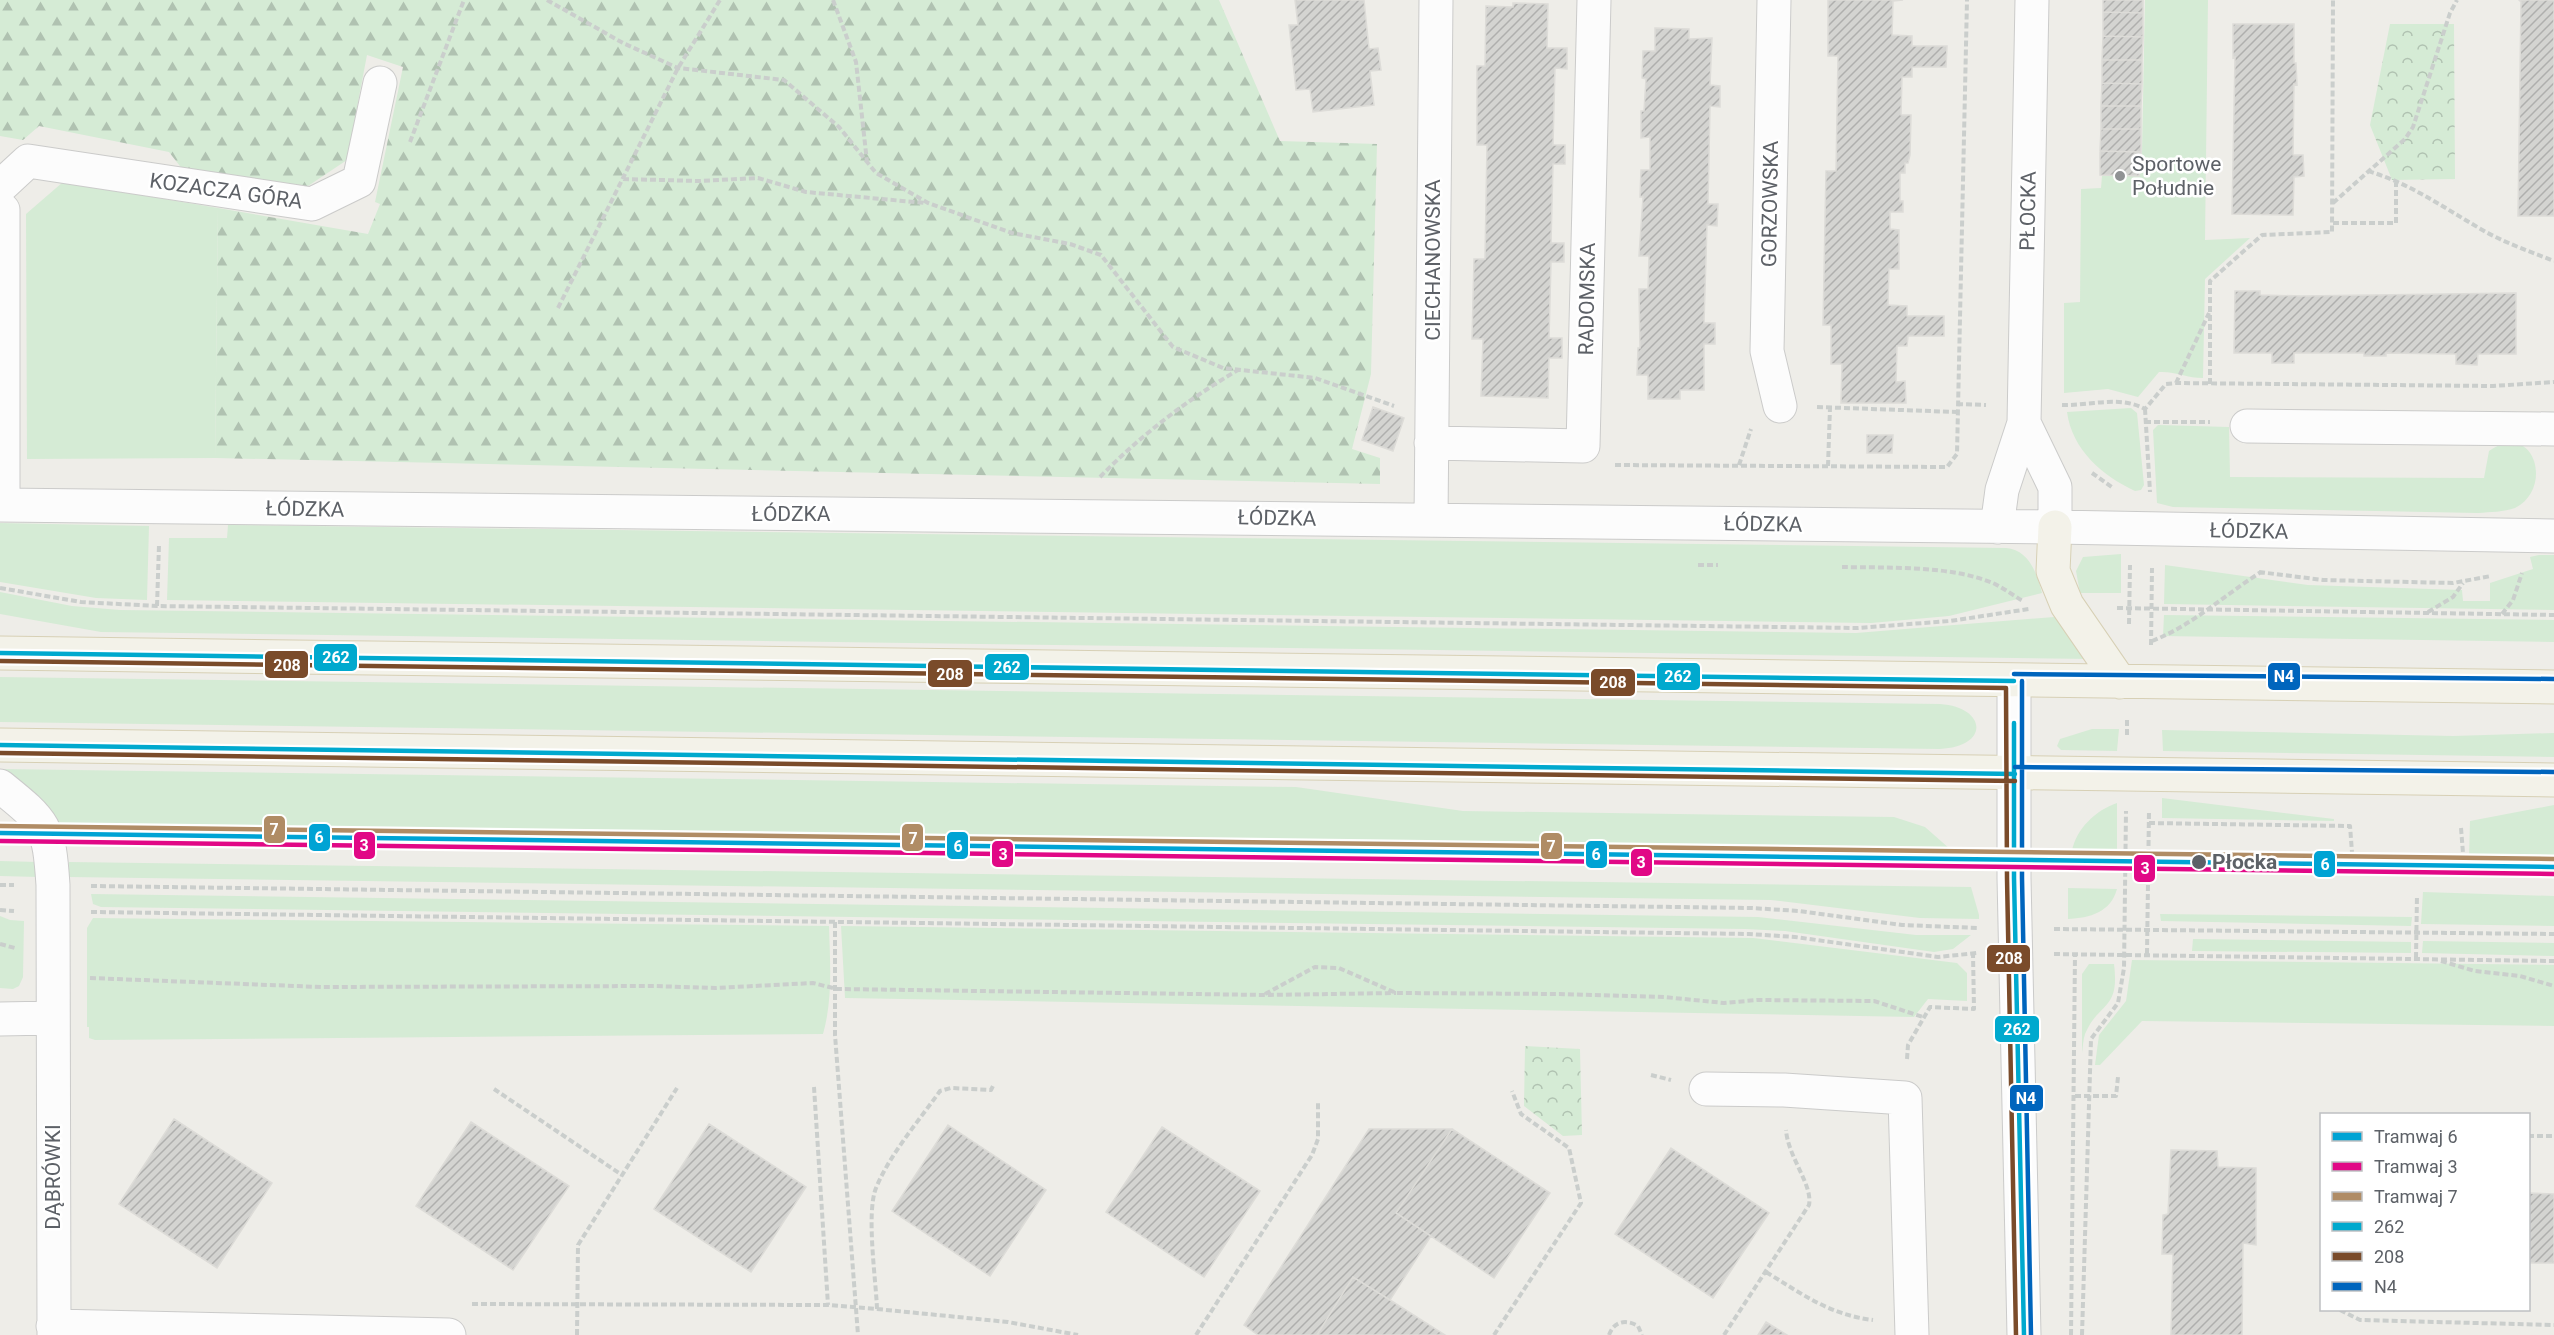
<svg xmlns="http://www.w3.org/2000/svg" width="2554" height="1335" font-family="Roboto,sans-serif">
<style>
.green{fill:#d5ebd5}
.forest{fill:url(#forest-firs)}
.park{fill:url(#park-crowns)}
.building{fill:url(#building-hatch);stroke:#dddcd8;stroke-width:1.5}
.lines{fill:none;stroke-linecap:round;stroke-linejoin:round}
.minor-casing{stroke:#cbcbca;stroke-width:35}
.major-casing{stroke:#d7d0b5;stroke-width:35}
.path{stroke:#cacecc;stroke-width:4;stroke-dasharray:6 3;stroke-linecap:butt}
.minor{stroke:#fcfcfc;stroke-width:33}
.major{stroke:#f3f2e9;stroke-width:33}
.bus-1-casing{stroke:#fff;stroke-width:9}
.bus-2-casing{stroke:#fff;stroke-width:9}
.bus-3-casing{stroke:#fff;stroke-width:9}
.bus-1{stroke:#00a9ce;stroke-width:4.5}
.bus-2{stroke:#7a4b2a;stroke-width:4.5}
.bus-3{stroke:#0065bd;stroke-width:4.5}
.tram-1-casing{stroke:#fff;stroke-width:9}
.tram-2-casing{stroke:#fff;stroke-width:9}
.tram-3-casing{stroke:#fff;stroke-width:9}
.tram-1{stroke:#00a3d4;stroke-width:4.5}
.tram-2{stroke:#e10886;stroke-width:4.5}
.tram-3{stroke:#b08c65;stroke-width:4.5}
.poi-dot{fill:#909294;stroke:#fff;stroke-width:2}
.stop-dot{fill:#5d6167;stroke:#fff;stroke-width:2}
.labels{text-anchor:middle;stroke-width:5;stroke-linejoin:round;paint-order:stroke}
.poi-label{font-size:21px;fill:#5d6167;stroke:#fff;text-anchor:start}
.street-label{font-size:21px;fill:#5d6167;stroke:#fff}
.stop-label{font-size:21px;font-weight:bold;fill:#5d6167;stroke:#fff;text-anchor:start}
.line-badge{stroke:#fff;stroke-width:2}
.badge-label{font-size:16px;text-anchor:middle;font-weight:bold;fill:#fff}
</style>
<defs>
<pattern id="forest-firs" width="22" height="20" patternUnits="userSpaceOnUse" patternTransform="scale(1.5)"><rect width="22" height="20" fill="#d5ebd5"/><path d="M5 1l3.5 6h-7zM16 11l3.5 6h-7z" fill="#b0c2b1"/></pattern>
<pattern id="park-crowns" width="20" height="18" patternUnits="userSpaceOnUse" patternTransform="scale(1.5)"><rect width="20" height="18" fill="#d5ebd5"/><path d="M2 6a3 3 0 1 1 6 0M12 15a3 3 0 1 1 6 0" fill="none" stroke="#b0c2b1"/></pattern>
<pattern id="building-hatch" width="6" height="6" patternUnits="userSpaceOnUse" patternTransform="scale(1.5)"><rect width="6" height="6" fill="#d4d4d1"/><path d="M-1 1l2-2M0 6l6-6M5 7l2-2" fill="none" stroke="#afafad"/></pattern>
</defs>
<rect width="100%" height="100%" fill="#eeede8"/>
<path class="green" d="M 2145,0 L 2208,0 L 2205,240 L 2250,238 L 2205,279 L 2203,378 C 2187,378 2175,371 2159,372 L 2138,397 L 2108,389 L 2064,393 L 2064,303 L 2080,302 L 2081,189 L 2101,188 L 2102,176 L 2139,176 L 2142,152 Z
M 63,182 L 218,208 L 215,458 L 27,459 L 26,214 Z
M 2131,408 L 2137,413 L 2144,485 L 2141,490 L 2135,491 C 2103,476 2072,450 2067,412 Z
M 2158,425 L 2229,427 L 2230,477 L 2484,478 L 2489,451 C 2535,419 2554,489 2515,508 C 2504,512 2490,512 2478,513 L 2173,507 L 2157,503 L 2153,430 Z
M 0,523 L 149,526 L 147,600 L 96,598 L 0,582 Z
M 228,525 L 2006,548 C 2029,550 2037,573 2042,593 L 1949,616 L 1871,623 L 167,600 L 169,538 L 227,538 Z
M 2121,554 L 2121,593 L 2080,593 L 2076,571 L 2083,557 Z
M 2539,555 L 2554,555 L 2554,610 L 2164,604 L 2165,565 L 2308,585 L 2462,590 L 2463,601 L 2490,601 L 2490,583 L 2533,569 L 2530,557 Z
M 0,592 L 72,606 L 120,610 L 1856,633 L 2054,617 L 2094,659 L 101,632 L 0,614 Z
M 2164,615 L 2554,620 L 2554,642 L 2163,636 Z
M 0,677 L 1940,704 C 1987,707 1990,747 1940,749 L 0,722 Z
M 2119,729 L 2117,751 L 2061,750 L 2057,746 L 2060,739 L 2092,729 Z
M 2162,730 L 2453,736 L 2554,733 L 2554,757 L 2163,751 Z
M 0,769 L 1296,787 L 1463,811 L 1894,817 L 1925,827 L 1950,849 L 57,824 C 48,797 24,787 0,774 Z
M 2162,798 L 2334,819 L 2334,821 L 2162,818 Z
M 2117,803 L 2117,851 L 2072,851 C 2076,829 2096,810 2117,803 Z
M 2554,805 L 2554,857 L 2469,856 L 2470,821 Z
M 0,861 L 38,862 L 38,877 L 0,876 Z
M 69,862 L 1971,887 L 1979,915 L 1979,919 L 1920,918 L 1771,900 L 68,877 Z
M 2068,888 L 2117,889 C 2111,912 2090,918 2068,919 Z
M 2423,892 L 2554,896 L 2554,926 L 2421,924 Z
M 91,894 L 1758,917 L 1916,935 L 1971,935 L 1953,949 L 1934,952 L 1785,931 L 1745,929 L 101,907 L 93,904 Z
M 2160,914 L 2412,917 L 2411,926 L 2161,921 Z
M 0,916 L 10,920 L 24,921 L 23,977 L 19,986 L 13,989 L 0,988 Z
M 93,918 L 829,926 C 830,962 833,999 823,1034 L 95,1040 L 89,1038 L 89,1027 L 87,1027 L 87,928 Z
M 841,926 L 1753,938 L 1957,963 L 1967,973 L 1967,1001 L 1928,999 L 1914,1017 L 845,998 Z
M 2193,939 L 2411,942 L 2411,953 L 2192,951 Z
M 2423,941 L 2554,943 L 2554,956 L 2422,953 Z
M 2132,960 L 2554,965 L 2554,1026 L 2142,1021 L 2100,1065 L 2095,1065 L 2099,1035 L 2126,1001 Z
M 2089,964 L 2114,964 C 2120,1011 2099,1001 2085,1034 C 2083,1040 2083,1047 2082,1053 L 2082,974 Z"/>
<path class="forest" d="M 0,0 L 1219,0 L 1280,141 L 1377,144 L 1371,374 L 1352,449 L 1380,458 L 1380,484 L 215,458 L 218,208 L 368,234 L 380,204 L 375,202 L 403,67 L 367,55 L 347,160 L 302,190 L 183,170 L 169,152 L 39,126 L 23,140 L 0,136 Z"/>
<path class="park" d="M 2390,24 L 2454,24 L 2455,179 L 2392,180 L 2370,125 Z
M 1525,1046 L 1580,1049 L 1582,1135 L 1563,1136 L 1524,1106 Z"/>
<path class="building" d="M 1295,0 L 1364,0 L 1369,49 L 1378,48 L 1381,70 L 1370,71 L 1374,105 L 1313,112 L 1310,89 L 1296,90 L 1289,25 L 1298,25 Z
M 1828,0 L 1903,0 L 1893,1 L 1892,35 L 1912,36 L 1912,46 L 1947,46 L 1946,67 L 1912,67 L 1912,77 L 1902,77 L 1901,115 L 1911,115 L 1910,155 L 1908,163 L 1905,163 L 1905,173 L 1900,173 L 1900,201 L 1903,201 L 1903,212 L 1890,212 L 1890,229 L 1899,230 L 1899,269 L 1889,269 L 1888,305 L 1907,306 L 1907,316 L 1944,316 L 1944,336 L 1908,336 L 1907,346 L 1897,346 L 1896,382 L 1905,381 L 1906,403 L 1841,403 L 1842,364 L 1831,364 L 1831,325 L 1823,325 L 1826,171 L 1836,171 L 1838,56 L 1828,56 Z
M 2103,0 L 2143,0 L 2143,13 L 2103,12 Z
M 2519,0 L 2554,0 L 2554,216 L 2518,216 L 2521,2 Z
M 1513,3 L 1548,4 L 1547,48 L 1567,48 L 1567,69 L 1555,68 L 1553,145 L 1565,145 L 1565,164 L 1553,164 L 1551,243 L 1564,243 L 1564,262 L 1551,262 L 1549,338 L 1562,338 L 1562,358 L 1549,358 L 1548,398 L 1481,396 L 1483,339 L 1472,339 L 1474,259 L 1485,259 L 1487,145 L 1477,145 L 1477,66 L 1485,66 L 1486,6 L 1513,7 Z
M 2103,12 L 2143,13 L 2143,37 L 2103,36 Z
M 2233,24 L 2294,24 L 2294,63 L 2296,63 L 2297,85 L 2294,84 L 2293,155 L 2303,155 L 2304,176 L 2294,177 L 2293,215 L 2232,214 L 2235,57 L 2233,58 Z
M 1655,28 L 1689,29 L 1689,39 L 1712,38 L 1710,85 L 1720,86 L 1720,107 L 1710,106 L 1708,204 L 1718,204 L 1717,226 L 1707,225 L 1704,323 L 1715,323 L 1715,344 L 1704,344 L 1704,390 L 1680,390 L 1680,399 L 1648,399 L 1648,375 L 1637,375 L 1638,348 L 1640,348 L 1639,289 L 1648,289 L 1649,256 L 1639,256 L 1643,197 L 1640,197 L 1641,170 L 1650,170 L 1650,137 L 1641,138 L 1641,111 L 1644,111 L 1646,79 L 1642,78 L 1643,51 L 1655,51 Z
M 2103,36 L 2143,37 L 2142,60 L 2102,60 Z
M 2102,60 L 2142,60 L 2142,84 L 2102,83 Z
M 2102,83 L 2142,84 L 2141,106 L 2101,106 Z
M 2101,106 L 2141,106 L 2141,129 L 2101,129 Z
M 2101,129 L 2141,129 L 2141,152 L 2100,151 Z
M 2100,151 L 2141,152 L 2139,176 L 2100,175 Z
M 2235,291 L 2260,291 L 2260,295 L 2302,296 L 2516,293 L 2516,354 L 2478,354 L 2477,365 L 2456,364 L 2456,354 L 2386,353 L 2386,356 L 2364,356 L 2364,353 L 2294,353 L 2294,363 L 2272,363 L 2272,353 L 2234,353 Z
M 1373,407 L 1404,418 L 1393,451 L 1362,440 Z
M 1867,435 L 1893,435 L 1892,453 L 1867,453 Z
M 174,1119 L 272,1183 L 217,1268 L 119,1204 Z
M 471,1122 L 569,1186 L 513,1270 L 416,1206 Z
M 709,1124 L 806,1187 L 751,1272 L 654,1209 Z
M 948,1125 L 1046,1190 L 990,1276 L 892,1211 Z
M 1162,1127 L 1260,1191 L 1204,1277 L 1106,1212 Z
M 1369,1129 L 1452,1129 L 1396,1213 L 1431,1236 L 1390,1300 L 1353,1277 L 1317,1335 L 1258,1335 L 1244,1325 Z
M 1452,1129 L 1550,1193 L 1494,1278 L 1396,1213 Z
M 1671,1148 L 1769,1213 L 1713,1298 L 1615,1234 Z
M 2171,1150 L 2217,1151 L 2218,1167 L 2256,1168 L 2256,1245 L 2243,1243 L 2242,1335 L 2171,1335 L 2173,1254 L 2162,1254 L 2163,1215 L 2168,1214 Z
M 2528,1193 L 2554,1194 L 2554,1263 L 2528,1263 Z
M 1353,1277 L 1390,1300 L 1445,1335 L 1317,1335 Z
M 1766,1322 L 1787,1335 L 1758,1335 Z"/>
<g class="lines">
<defs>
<path id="minor" d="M 1774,0 L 1767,351 L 1780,406
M 0,187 L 28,161 L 312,204 L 359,181 L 380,83
M 0,207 L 3,210 L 3,505
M 2024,423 L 2055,487 L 2055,527
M 2247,426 L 2554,429
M 1431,443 L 1583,446 L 1594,0
M 0,505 L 2055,527 L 2554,536
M 1431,520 L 1436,0
M 1997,527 L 2002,490 L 2024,423 L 2032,0
M 2014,681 L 2014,878 L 2024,1335
M 0,786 C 46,823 49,826 53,885 L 54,1335
M 0,1019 L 52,1018
M 1706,1089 L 1784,1090 L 1905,1098 L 1912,1335
M 53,1326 L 449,1335"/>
<path id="major" d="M 2055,527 L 2053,571 L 2067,605 L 2120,682
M 0,653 L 2554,687
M 0,745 L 2554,780"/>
</defs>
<use href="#minor" class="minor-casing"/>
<use href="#major" class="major-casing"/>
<path class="path" d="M 547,0 L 623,43 L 678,68 L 784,80 L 839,127 L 876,173 L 928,203 L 1012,233 L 1070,244 L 1101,255 L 1173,347 L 1223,368 L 1315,378 L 1394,406
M 833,0 L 856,62 L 867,162
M 410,142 L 464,0
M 2368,171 C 2412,184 2447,210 2486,232 C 2508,244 2531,252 2554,261
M 623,179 L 699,181 L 758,178 L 806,192 L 925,203
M 2333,203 L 2405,139 L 2413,127 L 2450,13 L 2457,0
M 2333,223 L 2396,223 L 2396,180
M 558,308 L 678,68 L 720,0
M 2176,383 L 2209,313
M 2210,384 L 2210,281 L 2262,235 L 2332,232 L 2333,0
M 1957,404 L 1986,405
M 2062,405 C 2089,406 2120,395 2145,409 L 2166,384 L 2176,383 L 2493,386 L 2554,382
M 1817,407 L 1957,412
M 2145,409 L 2150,492
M 2145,422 L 2210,422
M 1615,465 L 1947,467 L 1957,454 L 1967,0
M 1739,465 L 1751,429
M 1828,466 L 1830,408
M 2092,473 L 2113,488
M 1100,477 C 1141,435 1187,400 1238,370
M 1698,565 L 1718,565
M 1842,567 C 1889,568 1952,565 1995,584 C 2005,589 2014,596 2023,601
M 2259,572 L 2323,580 L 2453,583 L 2491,576
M 0,588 L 81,602 L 157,606 L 1857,628 L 1950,621 L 2029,609
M 157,606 L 159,545
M 2117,608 L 2554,615
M 2428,612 L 2453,597 L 2463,583
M 2502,614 L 2513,600 L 2522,573
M 2129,624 L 2130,565
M 2152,641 C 2193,625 2223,596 2261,572
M 2151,645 L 2152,568
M 2127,735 L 2127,718
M 2149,823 L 2350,826 L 2352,852
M 2461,828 L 2463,853
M 0,885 L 14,885
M 91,886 L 1751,908 L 1799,911 L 1902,925 L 1978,928
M 0,910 L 14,911
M 91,912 L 1749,934 L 1795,937 L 1938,957 L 1977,953
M 835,922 L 835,1035 L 858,1335
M 2054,929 L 2554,934
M 0,944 L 15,948
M 2054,954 L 2554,961
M 2147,954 L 2149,811
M 2416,958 L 2417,895
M 2441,961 L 2475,971 L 2520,976 L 2554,986
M 90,978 L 321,987 L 654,986 L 715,988 L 813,983 L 837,989 L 1265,995 L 1396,993
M 1265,994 L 1315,967 L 1339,968 L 1396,993 L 1560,994 L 1664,997 L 1724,1003 L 1757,1000 L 1874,1001 L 1923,1017
M 1907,1059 L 1908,1045 L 1930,1007 L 1974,1009 L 1973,953
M 1651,1075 L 1671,1080
M 814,1087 L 828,1305
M 494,1089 L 622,1175
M 2075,1096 L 2116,1096 L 2118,1077
M 2528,1136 L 2554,1136
M 1766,1272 C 1802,1294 1830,1315 1873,1320
M 472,1304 L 828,1305 L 877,1309 C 876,1280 866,1213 876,1188 C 890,1154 918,1122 940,1091 L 951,1088 L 991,1090 L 994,1084
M 877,1309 L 1008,1322 L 1078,1335
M 2340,1310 L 2360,1320 L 2554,1325
M 577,1335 L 578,1245 L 677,1088
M 1196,1335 L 1312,1155 L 1318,1139 L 1318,1101
M 1494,1335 L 1581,1203 L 1569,1148 L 1521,1114 L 1512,1091
M 1609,1335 C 1614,1321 1626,1319 1638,1326 L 1642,1335
M 1724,1335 L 1809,1205 C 1813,1185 1788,1157 1786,1130
M 2071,1335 L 2075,954
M 2082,1335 L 2091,1039 L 2118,1003 L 2124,968 L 2126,811"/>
<use href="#minor" class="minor"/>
<use href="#major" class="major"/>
<defs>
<path id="bus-1" d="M 0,653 L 2014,681
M 2014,723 L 2014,878 L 2024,1335
M 0,745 L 2015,774"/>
<path id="bus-2" d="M 0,661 L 2006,688 L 2007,878 L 2016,1335
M 0,753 L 2015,781"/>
<path id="bus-3" d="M 2014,674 L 2554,679
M 2022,681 L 2022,878 L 2031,1335
M 2015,767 L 2554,772"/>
</defs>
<use href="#bus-1" class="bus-1-casing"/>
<use href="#bus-2" class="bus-2-casing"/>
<use href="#bus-3" class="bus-3-casing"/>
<use href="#bus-1" class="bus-1"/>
<use href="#bus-2" class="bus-2"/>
<use href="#bus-3" class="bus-3"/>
<defs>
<path id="tram-1" d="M 0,833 L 2554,867"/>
<path id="tram-2" d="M 0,841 L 2554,874"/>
<path id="tram-3" d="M 0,826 L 2554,859"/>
</defs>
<use href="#tram-1" class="tram-1-casing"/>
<use href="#tram-2" class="tram-2-casing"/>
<use href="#tram-3" class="tram-3-casing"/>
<use href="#tram-1" class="tram-1"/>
<use href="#tram-2" class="tram-2"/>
<use href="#tram-3" class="tram-3"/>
</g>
<circle class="poi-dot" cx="2120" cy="176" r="6"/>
<circle class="stop-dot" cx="2199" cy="862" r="8"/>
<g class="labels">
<g class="poi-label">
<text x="2132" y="171">Sportowe<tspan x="2132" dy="24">Południe</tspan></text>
</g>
<g class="street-label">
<text transform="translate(226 191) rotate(8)" y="7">KOZACZA GÓRA</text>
<text transform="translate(1770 204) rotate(-89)" y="7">GORZOWSKA</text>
<text transform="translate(2028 211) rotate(-89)" y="7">PŁOCKA</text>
<text transform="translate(1433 260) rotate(-90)" y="7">CIECHANOWSKA</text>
<text transform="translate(1587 299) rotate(-89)" y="7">RADOMSKA</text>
<text transform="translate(305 509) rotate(1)" y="7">ŁÓDZKA</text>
<text x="791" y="521">ŁÓDZKA</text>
<text transform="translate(1277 518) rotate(1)" y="7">ŁÓDZKA</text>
<text transform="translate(1763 524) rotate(1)" y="7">ŁÓDZKA</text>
<text transform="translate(2249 531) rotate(1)" y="7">ŁÓDZKA</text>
<text transform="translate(53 1177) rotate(-90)" y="7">DĄBRÓWKI</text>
</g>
<g class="stop-label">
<text x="2212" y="869">Płocka</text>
</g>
</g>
<g class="line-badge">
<rect x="313" y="643" width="45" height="29" rx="6" fill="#00a9ce"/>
<rect x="264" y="650" width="45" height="29" rx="6" fill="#7a4b2a"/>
<rect x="984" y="653" width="46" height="28" rx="6" fill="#00a9ce"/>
<rect x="927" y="659" width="46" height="29" rx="6" fill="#7a4b2a"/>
<rect x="1656" y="662" width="45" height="29" rx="6" fill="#00a9ce"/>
<rect x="2267" y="662" width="34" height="29" rx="6" fill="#0065bd"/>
<rect x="1590" y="668" width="46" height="29" rx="6" fill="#7a4b2a"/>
<rect x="263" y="815" width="23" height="29" rx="6" fill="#b08c65"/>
<rect x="308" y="823" width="23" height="29" rx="6" fill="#00a3d4"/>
<rect x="901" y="823" width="23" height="29" rx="6" fill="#b08c65"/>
<rect x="353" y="831" width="23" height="29" rx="6" fill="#e10886"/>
<rect x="946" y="831" width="23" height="29" rx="6" fill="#00a3d4"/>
<rect x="1540" y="832" width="23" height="28" rx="6" fill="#b08c65"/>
<rect x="991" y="840" width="23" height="28" rx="6" fill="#e10886"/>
<rect x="1585" y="840" width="23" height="29" rx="6" fill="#00a3d4"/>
<rect x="1630" y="848" width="23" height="29" rx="6" fill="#e10886"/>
<rect x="2313" y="850" width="23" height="28" rx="6" fill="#00a3d4"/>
<rect x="2133" y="854" width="23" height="29" rx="6" fill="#e10886"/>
<rect x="1986" y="944" width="45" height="29" rx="6" fill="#7a4b2a"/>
<rect x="1994" y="1015" width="46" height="28" rx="6" fill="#00a9ce"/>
<rect x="2009" y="1084" width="35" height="28" rx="6" fill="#0065bd"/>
</g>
<g class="badge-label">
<text x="336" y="663">262</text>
<text x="287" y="671">208</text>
<text x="1007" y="673">262</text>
<text x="950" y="680">208</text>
<text x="1678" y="682">262</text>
<text x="2284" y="682">N4</text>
<text x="1613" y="688">208</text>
<text x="274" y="835">7</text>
<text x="319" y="843">6</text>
<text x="913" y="844">7</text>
<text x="364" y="851">3</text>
<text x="958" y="852">6</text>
<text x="1551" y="852">7</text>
<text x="1003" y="860">3</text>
<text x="1596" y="860">6</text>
<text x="1641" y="868">3</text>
<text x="2325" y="870">6</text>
<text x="2145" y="874">3</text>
<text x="2009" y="964">208</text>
<text x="2017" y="1035">262</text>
<text x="2026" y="1104">N4</text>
</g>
<rect x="2320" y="1113" width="210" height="198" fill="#ffffff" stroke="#bec0c2" stroke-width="1.5"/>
<rect x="2332" y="1132" width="30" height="9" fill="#00a3d4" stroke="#bec0c2" stroke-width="1.5"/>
<text x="2374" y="1143" font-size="18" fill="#5d6167">Tramwaj 6</text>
<rect x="2332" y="1162" width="30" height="9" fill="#e10886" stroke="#bec0c2" stroke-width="1.5"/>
<text x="2374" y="1173" font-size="18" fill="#5d6167">Tramwaj 3</text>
<rect x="2332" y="1192" width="30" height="9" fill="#b08c65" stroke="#bec0c2" stroke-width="1.5"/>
<text x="2374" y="1203" font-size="18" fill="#5d6167">Tramwaj 7</text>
<rect x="2332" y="1222" width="30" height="9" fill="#00a9ce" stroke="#bec0c2" stroke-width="1.5"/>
<text x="2374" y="1233" font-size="18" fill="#5d6167">262</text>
<rect x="2332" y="1252" width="30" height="9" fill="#7a4b2a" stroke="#bec0c2" stroke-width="1.5"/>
<text x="2374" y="1263" font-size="18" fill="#5d6167">208</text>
<rect x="2332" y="1282" width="30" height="9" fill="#0065bd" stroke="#bec0c2" stroke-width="1.5"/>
<text x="2374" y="1293" font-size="18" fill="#5d6167">N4</text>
</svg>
